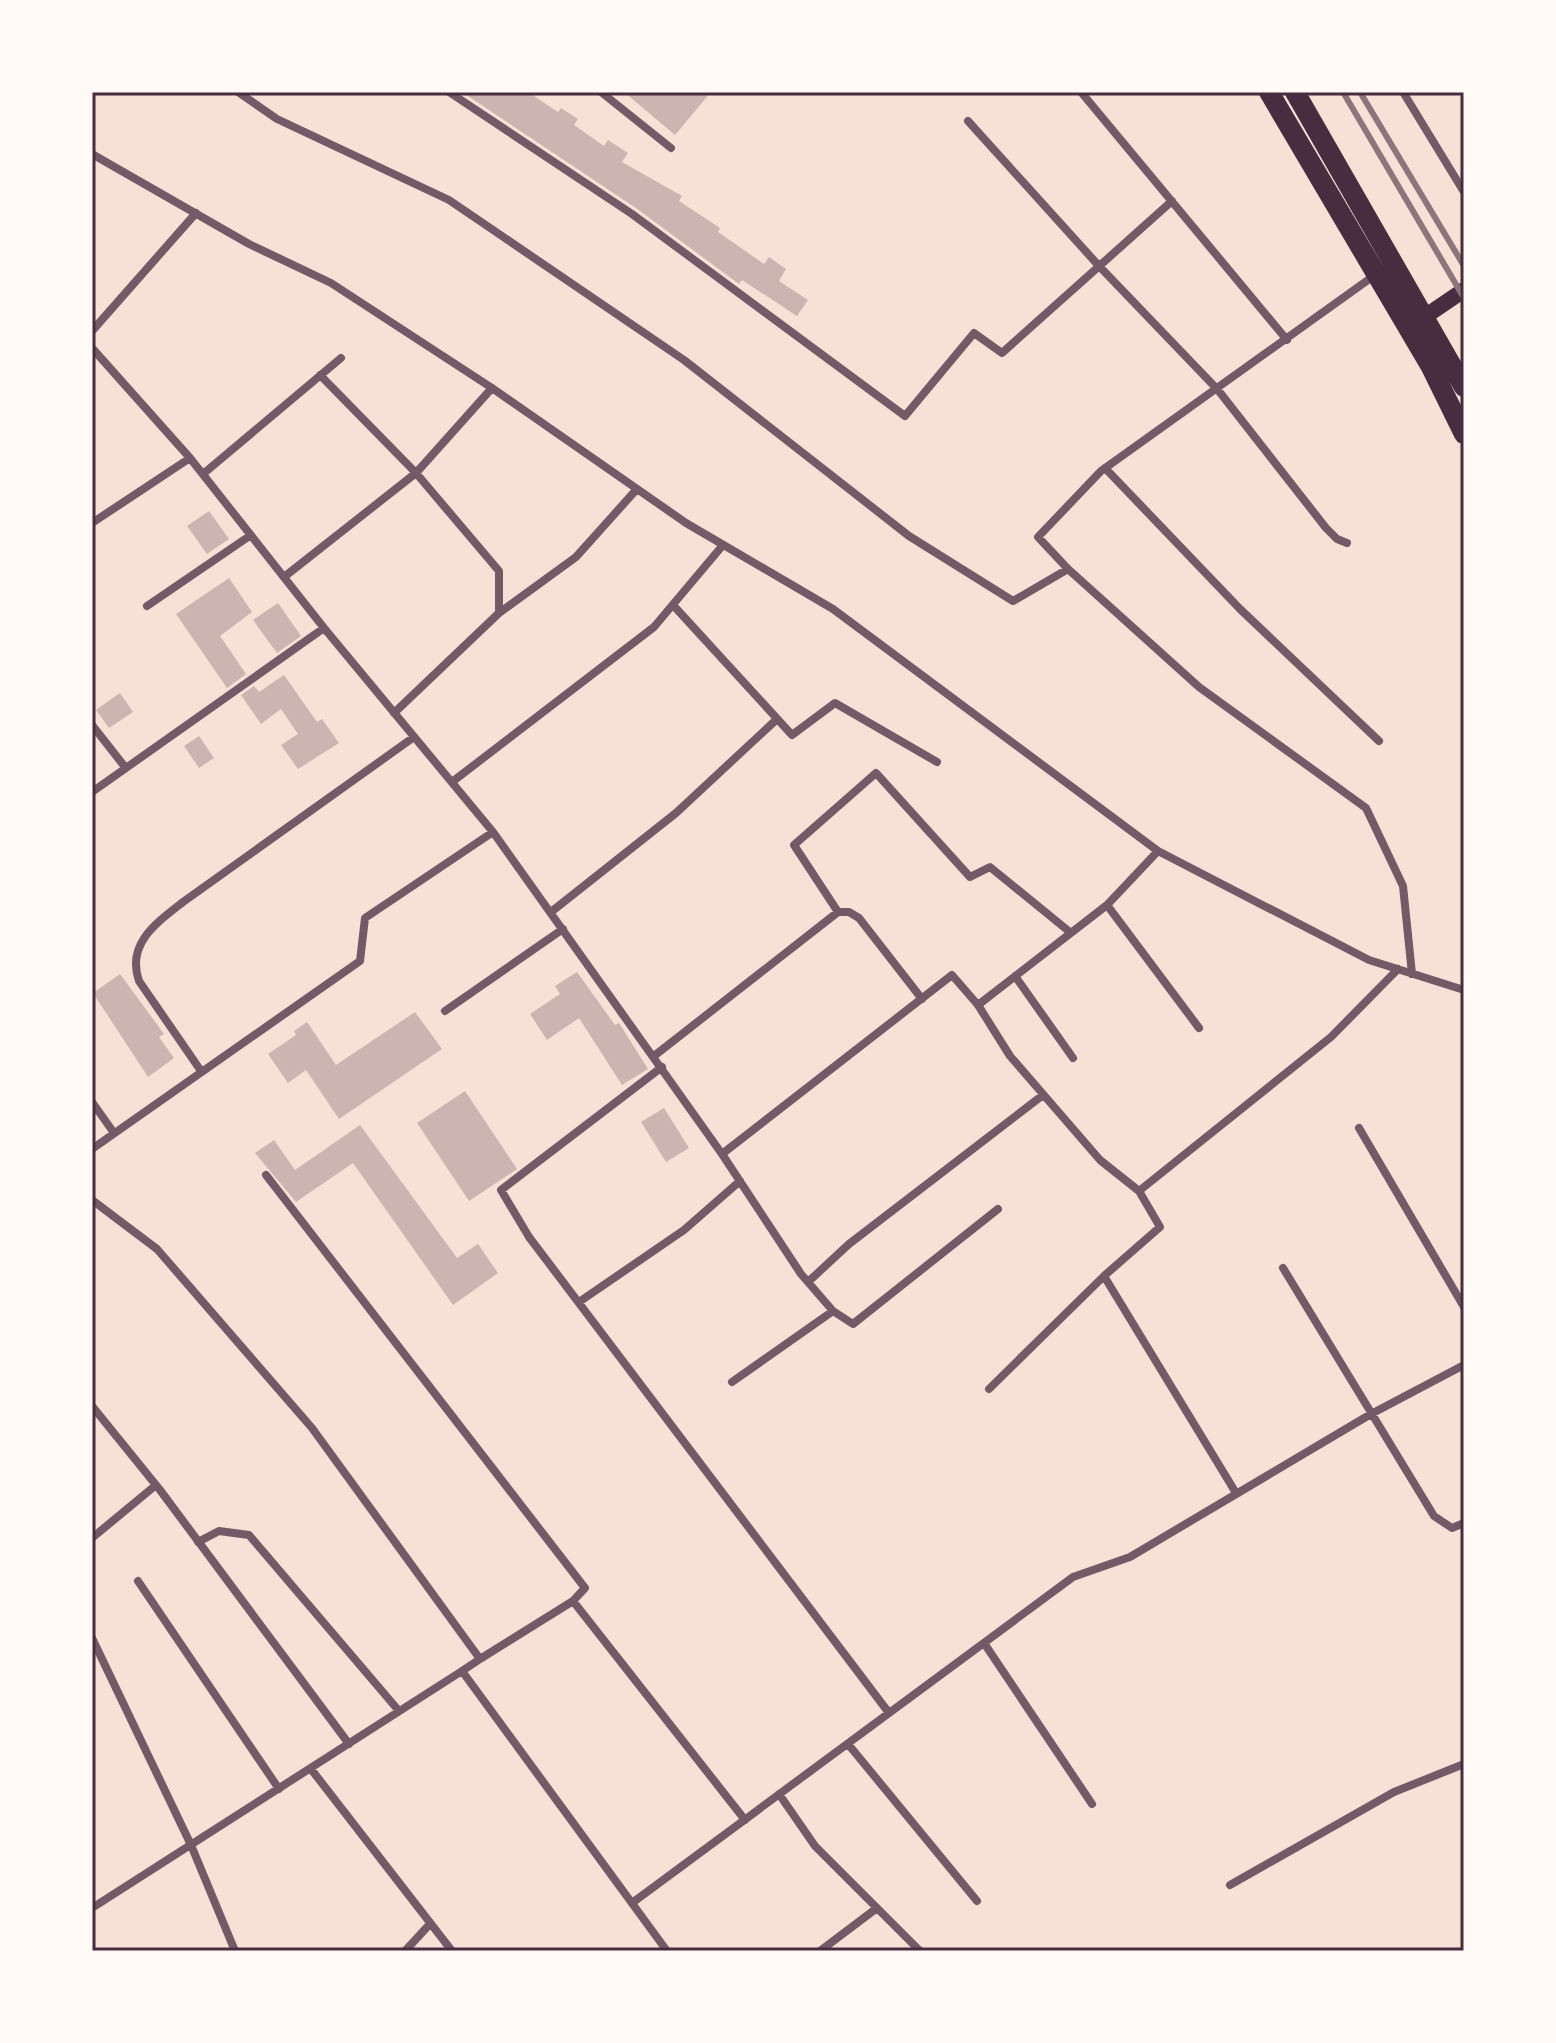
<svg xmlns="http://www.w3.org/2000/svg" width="1556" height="2043" font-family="Merriweather,serif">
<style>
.building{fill:#ccb4b1}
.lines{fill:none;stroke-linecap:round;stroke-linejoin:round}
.minor{stroke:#755966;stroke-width:8}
.secondary{stroke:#4a2c40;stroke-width:16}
.primary{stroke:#4a2c40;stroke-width:20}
.rail{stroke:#8f747c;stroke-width:6}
.neatline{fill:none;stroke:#4a2c40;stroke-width:3}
</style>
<rect width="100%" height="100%" fill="#f7e1d7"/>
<path class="building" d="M 462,92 L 528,92 L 558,112 L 561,108 L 578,119 L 574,125 L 604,146 L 608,140 L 628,153 L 622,162 L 682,196 L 679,201 L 720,228 L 718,232 L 764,264 L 769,257 L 786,269 L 779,281 L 808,300 L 797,316 L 742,280 L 739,284 L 636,208 Z
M 624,92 L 711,92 L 675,135 Z
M 209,511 L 229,539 L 207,554 L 187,526 Z
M 229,578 L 252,612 L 220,636 L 246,674 L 227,688 L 176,614 Z
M 278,603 L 301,636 L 277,653 L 253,620 Z
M 284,675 L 317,722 L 322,719 L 339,743 L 298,769 L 281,745 L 298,734 L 281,709 L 261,724 L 241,695 L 254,686 L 259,692 Z
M 120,693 L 133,712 L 109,728 L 96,710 Z
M 199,736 L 214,758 L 199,768 L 184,746 Z
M 577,972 L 615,1025 L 619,1023 L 648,1069 L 622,1085 L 579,1018 L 547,1040 L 530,1014 L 560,994 L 555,986 Z
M 120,974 L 164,1034 L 159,1037 L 174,1058 L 148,1077 L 93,993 Z
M 415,1012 L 442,1049 L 339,1119 L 306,1070 L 288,1083 L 268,1054 L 296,1035 L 294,1031 L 307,1022 L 336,1065 Z
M 465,1091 L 517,1169 L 469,1201 L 417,1123 Z
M 664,1108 L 689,1148 L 666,1162 L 641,1122 Z
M 360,1125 L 457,1258 L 478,1244 L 498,1273 L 453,1305 L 353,1163 L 296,1202 L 255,1153 L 274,1140 L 295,1170 Z"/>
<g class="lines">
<path class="minor" d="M 238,92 L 277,119 L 449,200 L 684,360 L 909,536 L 1013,601 L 1068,569 L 1199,687 L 1366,808 L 1403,886 L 1412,974
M 449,92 L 632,214 L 905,416 L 974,333 L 1002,353 L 1172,201
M 601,92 L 671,148
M 1081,92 L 1287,340
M 1403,92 L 1464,192
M 968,121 L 1099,266 L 1218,390 L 1326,528 L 1337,539 L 1347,543
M 92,154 L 249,244 L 331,283 L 492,388 L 686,523 L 833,609 L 1158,851 L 1369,960 L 1464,990
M 92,331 L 196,213
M 92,348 L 190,458 L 324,628 L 493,832 L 722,1154 L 801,1274 L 833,1311 L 853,1324 L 998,1209
M 320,375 L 416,473 L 499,571 L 499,613 L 394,713
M 1105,468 L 1240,609 L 1379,741
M 203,474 L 341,358
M 92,523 L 190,458
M 1068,569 L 1038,537 L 1101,471 L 1375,275
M 284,577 L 416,473 L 492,388
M 673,605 L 792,735 L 835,703 L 937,762
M 147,606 L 251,535
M 499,613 L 576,557 L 636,490
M 92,725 L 125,767
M 452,782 L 654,627 L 723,545
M 92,792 L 324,628
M 1107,905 L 1199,1028
M 551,912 L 676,813 L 777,719
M 838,912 L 794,845 L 876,773 L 970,877 L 990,867 L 1071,933
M 1015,976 L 1073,1058
M 978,1005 L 1010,1056 L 1100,1160 L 1139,1191 L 1160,1227 L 1104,1276 L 989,1389
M 445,1011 L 563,929
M 654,1056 L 838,912 L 849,912 L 859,918 L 922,999
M 662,1067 L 501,1190 L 529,1237 L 889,1713
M 201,1071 L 139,981 C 126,944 156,923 183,902 L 414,737
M 92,1102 L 114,1133
M 1359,1128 L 1464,1307
M 92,1149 L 360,961 L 365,918 L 493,832
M 722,1154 L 952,975 L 978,1005 L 1107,905 L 1158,851
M 266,1175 L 585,1588 L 573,1601
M 1139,1191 L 1331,1037 L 1398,969
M 92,1200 L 157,1249 L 312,1428 L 480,1659 L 462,1671 L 667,1951
M 1283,1268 L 1434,1516 L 1452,1528 L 1464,1523
M 1104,1276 L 1236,1493
M 808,1282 L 849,1244 L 1043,1095
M 579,1302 L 684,1230 L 740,1181
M 732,1382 L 833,1311
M 92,1406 L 160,1490 L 349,1744
M 92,1538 L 156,1485
M 198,1542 L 219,1531 L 249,1535 L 399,1711
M 138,1581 L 279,1789
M 92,1638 L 191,1845 L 235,1951
M 984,1643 L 1092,1804
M 480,1659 L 573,1601 L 745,1820
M 848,1744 L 977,1901
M 311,1769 L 452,1951
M 779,1794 L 815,1846 L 920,1951
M 1230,1885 L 1394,1792 L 1464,1764
M 632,1903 L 1073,1577 L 1130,1557 L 1371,1414 L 1464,1365
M 92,1908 L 462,1671
M 92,1950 L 92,1951
M 405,1951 L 429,1925
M 820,1951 L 877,1908"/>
<path class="secondary" d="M 1417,322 L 1464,290"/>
<path class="primary" d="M 1269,92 L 1431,367 L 1464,434
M 1295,92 L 1464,387"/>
<path class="rail" d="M 1343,92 L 1464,298
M 1360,92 L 1464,266"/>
</g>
<rect width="1556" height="2043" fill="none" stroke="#fffaf5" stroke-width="188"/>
<rect x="94" y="94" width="1368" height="1855" class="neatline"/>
</svg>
